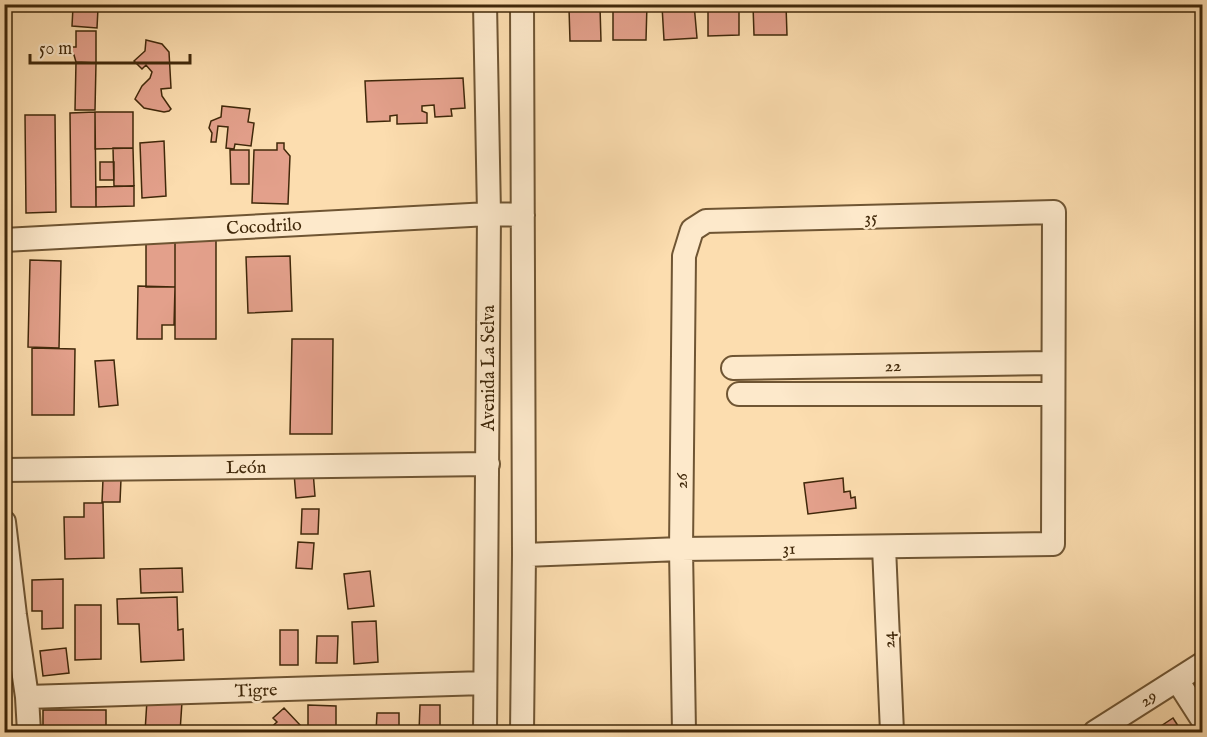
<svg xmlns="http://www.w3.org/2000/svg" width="1207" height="737" font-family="'IM FELL English',serif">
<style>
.building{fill:#e3a08b;stroke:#40280a;stroke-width:1.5}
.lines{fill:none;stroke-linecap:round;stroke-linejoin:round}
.minor-casing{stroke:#6f5533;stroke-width:26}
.minor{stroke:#fde9cb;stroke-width:22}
.labels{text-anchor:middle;stroke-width:5;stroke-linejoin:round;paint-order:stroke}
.street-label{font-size:18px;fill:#40280a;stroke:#fde9cb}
</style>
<rect width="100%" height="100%" fill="#fcddaf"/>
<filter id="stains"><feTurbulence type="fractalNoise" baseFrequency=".00333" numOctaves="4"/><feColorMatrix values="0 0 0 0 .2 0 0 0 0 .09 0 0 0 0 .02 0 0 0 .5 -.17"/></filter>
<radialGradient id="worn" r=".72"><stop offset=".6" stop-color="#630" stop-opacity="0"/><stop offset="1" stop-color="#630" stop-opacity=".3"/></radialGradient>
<path class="building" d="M 613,4 L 647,4 L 646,40 L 613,40 Z
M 694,4 L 697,38 L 664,40 L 662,6 Z
M 739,5 L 739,35 L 708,36 L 708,6 Z
M 753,5 L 786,5 L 787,35 L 754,35 Z
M 73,7 L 98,8 L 97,28 L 72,26 Z
M 600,7 L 601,41 L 570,41 L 569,8 Z
M 76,31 L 96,31 L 96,63 L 76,62 L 74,55 L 69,55 L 69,47 L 76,47 Z
M 146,40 L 162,44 L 169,52 L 171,88 L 161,89 L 162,96 L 171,109 L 169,111 L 164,112 L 144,108 L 135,99 L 142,86 L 150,78 L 152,72 L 146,65 L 142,69 L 134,61 L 145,51 Z
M 76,62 L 96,63 L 95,110 L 75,110 Z
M 463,78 L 465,108 L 451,109 L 452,116 L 435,117 L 434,105 L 422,106 L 422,111 L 427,113 L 427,123 L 397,124 L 397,115 L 390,116 L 390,121 L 367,122 L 365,81 Z
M 222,106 L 250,109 L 248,122 L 254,123 L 251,146 L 235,144 L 234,149 L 226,148 L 228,127 L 218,126 L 216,142 L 211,142 L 212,133 L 209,128 L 211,121 L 221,117 Z
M 95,112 L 96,207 L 71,207 L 70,113 Z
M 95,112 L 133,112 L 133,148 L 95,149 Z
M 25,115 L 55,115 L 56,212 L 26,213 Z
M 164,141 L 166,196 L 142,198 L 140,143 Z
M 277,143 L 284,143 L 284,149 L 290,156 L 288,204 L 252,203 L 254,150 L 277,150 Z
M 113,148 L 133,148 L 134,186 L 114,186 Z
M 230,150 L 249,150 L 249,184 L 231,184 Z
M 100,162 L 114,162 L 114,180 L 100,180 Z
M 134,186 L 134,206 L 96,207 L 96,187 Z
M 216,237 L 216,339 L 175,339 L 175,238 Z
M 146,238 L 175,238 L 175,287 L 146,287 Z
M 290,256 L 292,311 L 248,313 L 246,257 Z
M 30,260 L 61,261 L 59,348 L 28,347 Z
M 138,286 L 175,287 L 174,325 L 162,325 L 162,339 L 137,339 Z
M 292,339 L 333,339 L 332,434 L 290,434 Z
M 32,348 L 75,349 L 74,415 L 32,415 Z
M 114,360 L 118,405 L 99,407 L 95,361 Z
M 313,471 L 315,496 L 296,498 L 294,473 Z
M 843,478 L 844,492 L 850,491 L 851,498 L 855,497 L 856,508 L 808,514 L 804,483 Z
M 103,479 L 121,479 L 120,502 L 102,502 Z
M 84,503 L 103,503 L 104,558 L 65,559 L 64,517 L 84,517 Z
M 302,509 L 319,509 L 318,534 L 301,534 Z
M 298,542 L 314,543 L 312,569 L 296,568 Z
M 182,568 L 183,592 L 141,593 L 140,569 Z
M 370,571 L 374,606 L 348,609 L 344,574 Z
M 63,579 L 63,628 L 42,629 L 42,611 L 32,611 L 32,580 Z
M 177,597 L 178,630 L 183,629 L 184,660 L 141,662 L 139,624 L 118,624 L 117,599 Z
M 75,605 L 101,605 L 101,659 L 75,660 Z
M 376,621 L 378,662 L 354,664 L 352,622 Z
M 280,630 L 298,630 L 298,665 L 280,665 Z
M 317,636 L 338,636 L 337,663 L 316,663 Z
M 66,648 L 69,673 L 43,676 L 40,651 Z
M 147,700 L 182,702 L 180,732 L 145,732 Z
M 308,705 L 336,706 L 336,732 L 308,732 Z
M 420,705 L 440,705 L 440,732 L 419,732 Z
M 284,708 L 301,726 L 301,732 L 266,732 L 277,722 L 273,718 Z
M 43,710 L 106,710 L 106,732 L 43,732 Z
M 377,713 L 399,713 L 399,732 L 376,732 Z
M 1173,718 L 1182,732 L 1160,732 L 1158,728 Z
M 372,727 L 372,732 L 353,732 L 353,728 Z"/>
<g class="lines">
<defs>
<path id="minor" d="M 485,4 L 489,214 L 485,732
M 522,4 L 524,555 L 522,732
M 4,240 L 489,214 L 523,215
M 733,368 L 1053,363
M 739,394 L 1053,394
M 4,470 L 488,464
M 4,522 L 15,615 L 27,697 L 29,732
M 884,547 L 892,732
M 524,555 L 681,549 L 1053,544 L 1054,212 L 706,221 L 692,230 L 684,256 L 681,549 L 684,732
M 1177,680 L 1202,719
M 27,697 L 485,683
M 1095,732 L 1202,664"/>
</defs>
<use href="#minor" class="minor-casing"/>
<use href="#minor" class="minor"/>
</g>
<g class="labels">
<g class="street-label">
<text transform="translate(871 217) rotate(-2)" y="6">35</text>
<text transform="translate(264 226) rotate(-3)" y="6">Cocodrilo</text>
<text transform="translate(893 365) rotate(-1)" y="6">22</text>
<text transform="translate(488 368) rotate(-90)" y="6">Avenida La Selva</text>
<text transform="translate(246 467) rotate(-1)" y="6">León</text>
<text transform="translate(681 481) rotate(-89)" y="6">26</text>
<text transform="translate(789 548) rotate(-1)" y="6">31</text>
<text transform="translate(888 640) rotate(-93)" y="6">24</text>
<text transform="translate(256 690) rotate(-2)" y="6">Tigre</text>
<text transform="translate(1148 698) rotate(-33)" y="6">29</text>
</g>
</g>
<rect width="1207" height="737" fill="none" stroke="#fcddaf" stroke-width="24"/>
<rect x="6" y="6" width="1195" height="725" fill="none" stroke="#40280a" stroke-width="3"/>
<rect x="12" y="12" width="1183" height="713" fill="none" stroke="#40280a" stroke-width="1.5"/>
<path d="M30 54v9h160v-9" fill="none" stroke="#40280a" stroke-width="3"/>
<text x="39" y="54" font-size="18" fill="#40280a" stroke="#fde9cb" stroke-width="4.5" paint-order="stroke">50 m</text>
<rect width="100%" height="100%" filter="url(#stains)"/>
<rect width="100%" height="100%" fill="url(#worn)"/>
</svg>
